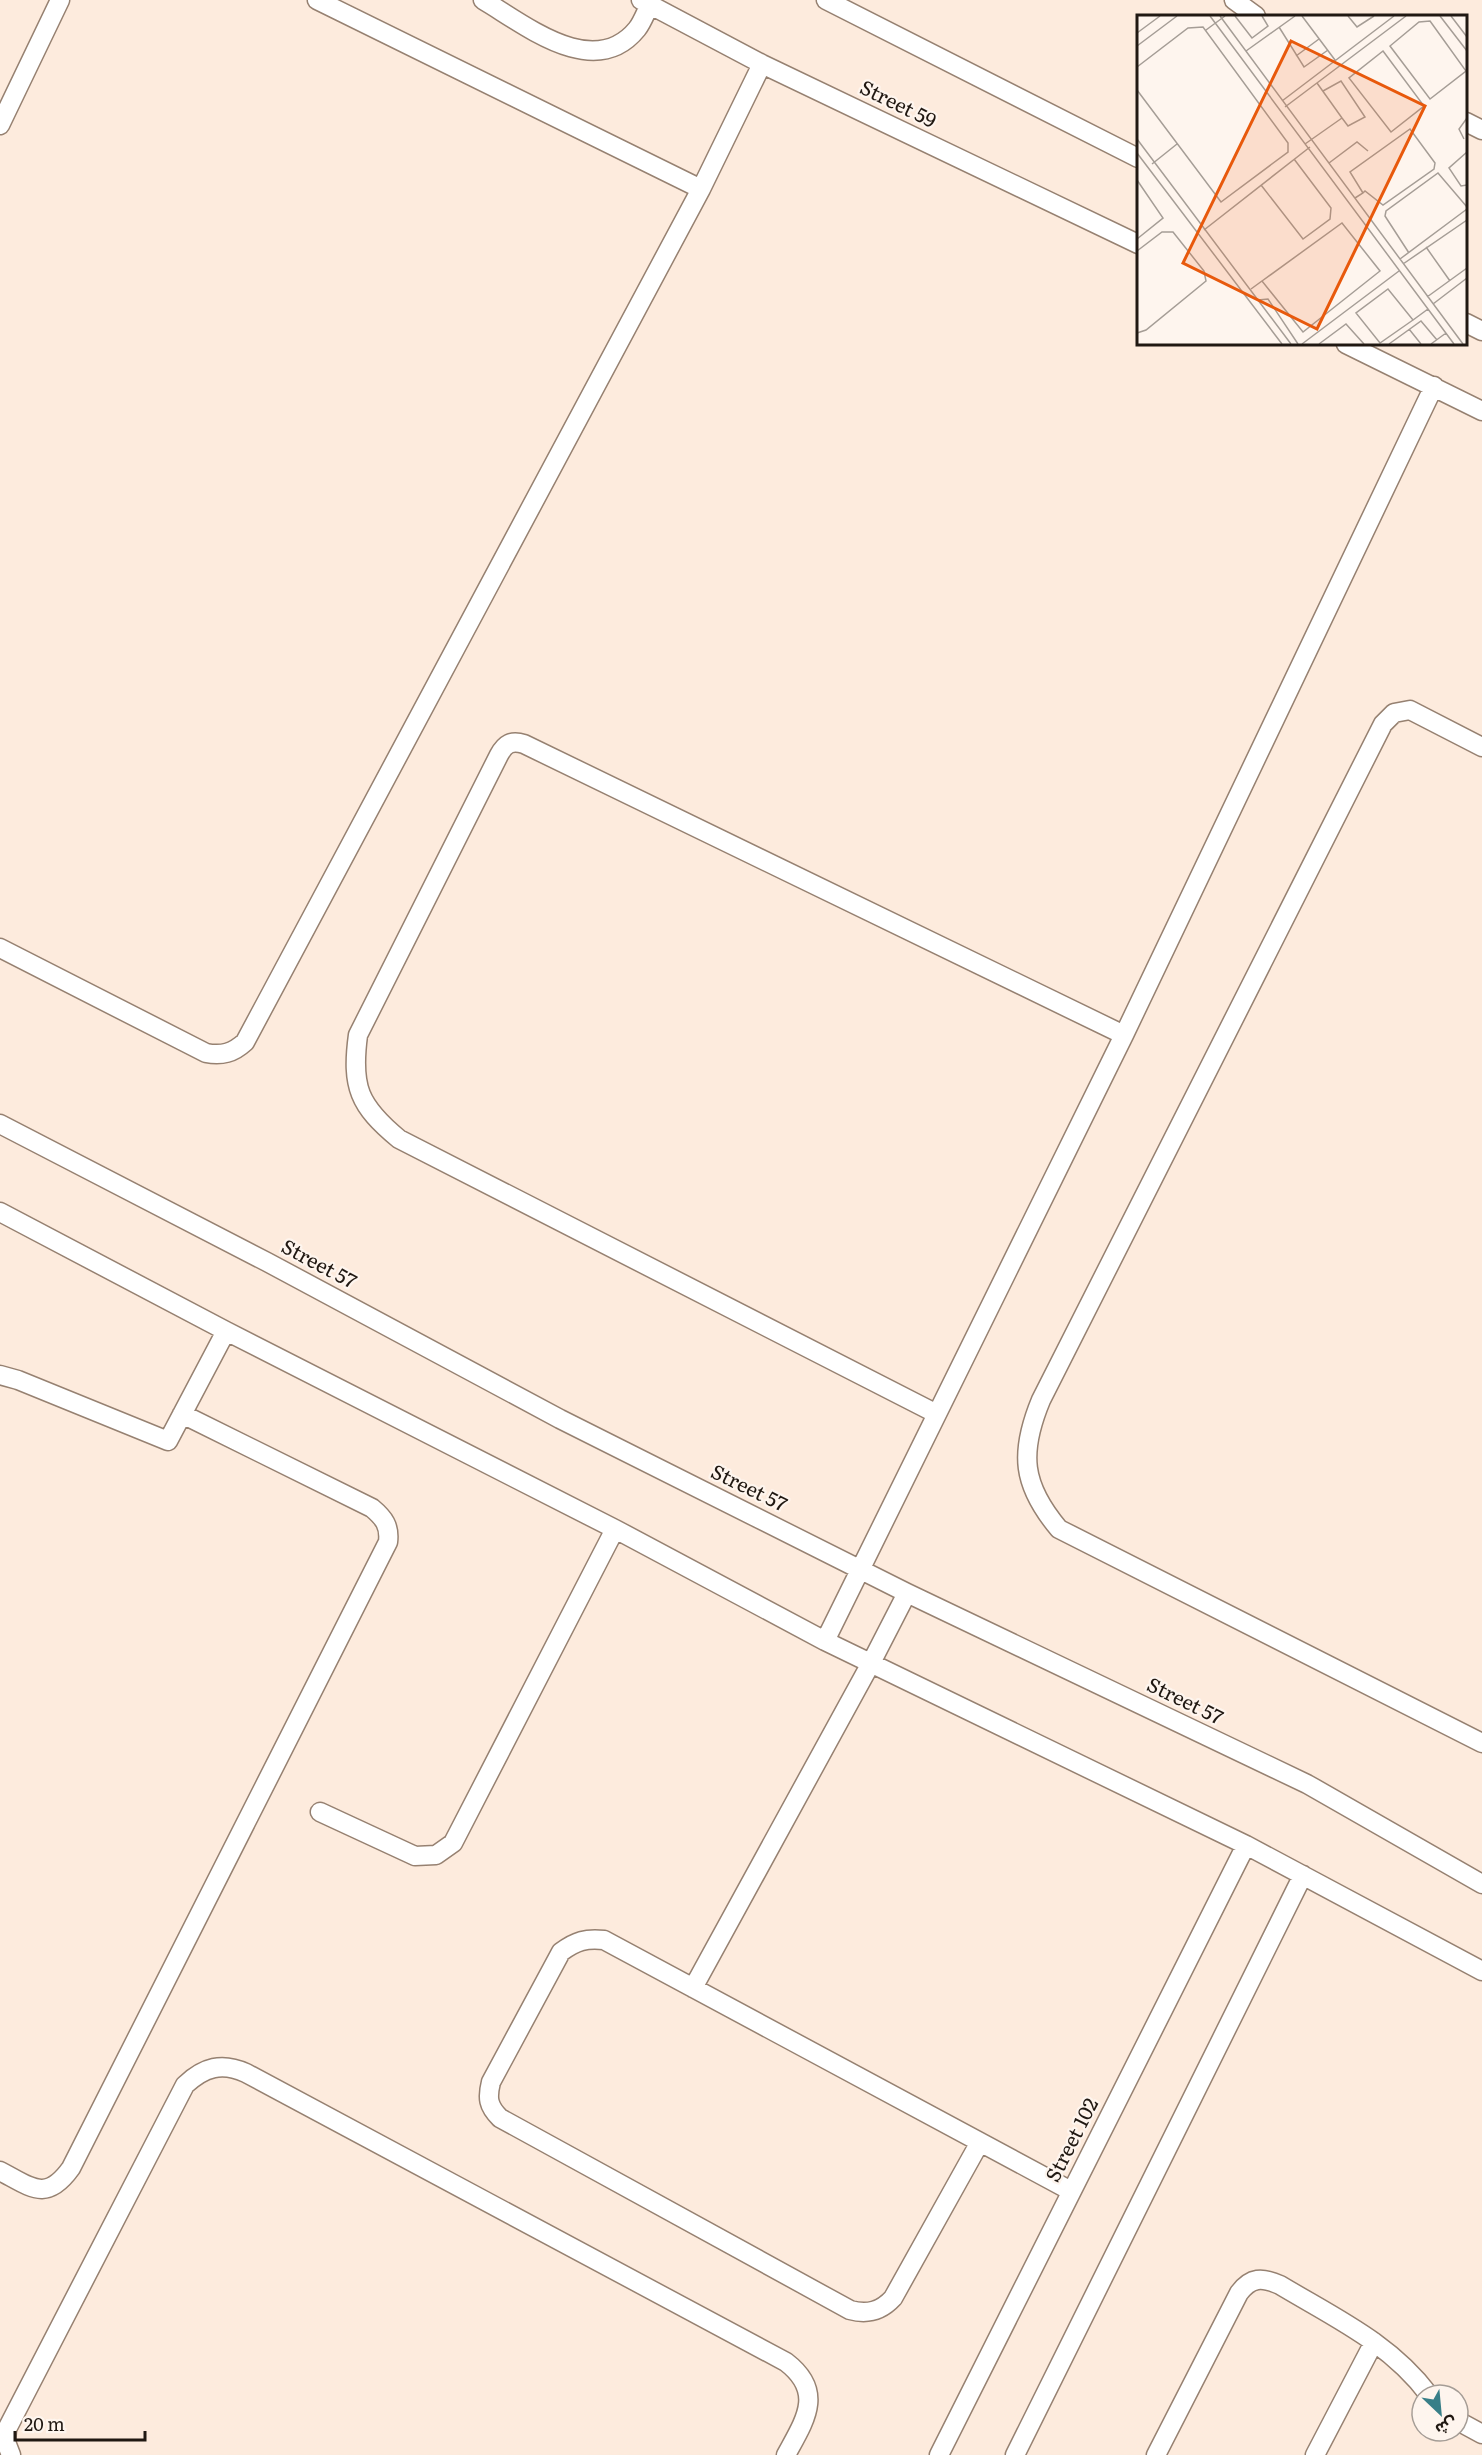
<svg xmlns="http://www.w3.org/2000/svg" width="1482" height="2455" font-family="Literata,'Noto Sans Arabic',serif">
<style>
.built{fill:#fdebdd;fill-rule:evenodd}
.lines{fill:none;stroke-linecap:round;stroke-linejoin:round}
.lane-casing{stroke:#968171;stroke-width:21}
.lane{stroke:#fff;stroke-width:18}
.labels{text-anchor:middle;stroke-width:4.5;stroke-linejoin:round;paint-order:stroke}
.street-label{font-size:20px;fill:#201812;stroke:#fef5ee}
.inset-road{fill:none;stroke:#a59d96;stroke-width:1.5}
.view{fill:#e8590c;fill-opacity:0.15;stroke:#e8590c;stroke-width:3}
.inset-edge{fill:none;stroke:#201812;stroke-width:3}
</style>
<rect width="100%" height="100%" fill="#fef5ee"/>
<path class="built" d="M 0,0 L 1482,0 L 1482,2455 L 0,2455 ZM 1138,16 L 1466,16 L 1466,344 L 1138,344 ZM 1422,2395 L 1458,2395 L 1458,2431 L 1422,2431 Z"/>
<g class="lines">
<defs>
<path id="lane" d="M 317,0 L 701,189
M 483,0 C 524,24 594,82 637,29 C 642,23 646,12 650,4
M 641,0 L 762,64 L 1138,244
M 826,0 L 1138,158
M 1234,0 L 1256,16
M 1466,122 L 1482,130
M 0,125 L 60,0
M 1466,323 L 1482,331
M 1346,344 L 1482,411
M 1482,747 L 1410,710 L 1394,713 L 1383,724 L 1041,1400 C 1019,1453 1022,1485 1059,1529 L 1482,1743
M 0,948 L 206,1053 C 222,1056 233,1053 245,1042 L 701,189 L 762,64
M 0,1124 L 267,1262 L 560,1419 L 907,1593 L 1307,1784 L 1482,1884
M 0,1212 L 226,1331 L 615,1529 L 825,1641 L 1246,1845 L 1482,1971
M 0,1375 L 18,1380 L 168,1441 L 226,1331
M 937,1414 L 399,1139 C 359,1106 351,1087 358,1035 L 499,755 C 505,744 511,740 524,744 L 1124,1035
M 825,1641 L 1124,1035 L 1434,386
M 320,1812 L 415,1856 L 436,1855 L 453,1843 L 615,1529
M 693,1988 L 871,1663 L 907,1593
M 980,2142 L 893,2298 C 881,2311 868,2315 850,2310 L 500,2118 C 488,2106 487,2098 491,2082 L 561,1952 C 576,1941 586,1938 604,1940 L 1071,2191
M 0,2171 C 31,2187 46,2203 71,2168 L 388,1542 C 390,1526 384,1518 372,1508 L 182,1414
M 1458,2421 L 1482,2434
M 11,2455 L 6,2442 L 7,2429 L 185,2085 C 204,2067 222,2062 246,2073 L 786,2362 C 825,2392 805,2420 786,2455
M 939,2455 L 1246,1845
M 1015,2455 L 1303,1875
M 1156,2455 L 1239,2293 C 1251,2277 1262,2277 1280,2285 C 1335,2318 1390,2343 1429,2395
M 1315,2455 L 1374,2342"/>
</defs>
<use href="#lane" class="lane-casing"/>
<use href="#lane" class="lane"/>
</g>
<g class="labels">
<g class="street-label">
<text transform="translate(898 104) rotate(26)" y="7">Street 59</text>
<text transform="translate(319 1264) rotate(28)" y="7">Street 57</text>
<text transform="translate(749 1488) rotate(26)" y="7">Street 57</text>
<text transform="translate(1185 1701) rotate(26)" y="7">Street 57</text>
<text transform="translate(1072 2140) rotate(-63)" y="7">Street 102</text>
</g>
</g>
<g transform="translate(1137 15)">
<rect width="330" height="330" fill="#fef5ee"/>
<path class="inset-road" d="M 73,1 L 317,329M 83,1 L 326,329M 98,1 L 115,23 L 131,11 L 125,1M 165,1 L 198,45M 211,1 L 220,12 L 237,1M 303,1 L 330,36M 314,1 L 330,22M 293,6 L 329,56 L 293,84 L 253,31 L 282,7 ZM 142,12 L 167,52 L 191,35M 69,15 L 88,1M 0,18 L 23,1M 0,31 L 40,1M 109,36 L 158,1M 246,36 L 287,91 L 254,117 L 212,63 ZM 159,41 L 182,24M 0,52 L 51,13 L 66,12 L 151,128 L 151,137 L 84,187 L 0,75M 180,68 L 205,103 L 211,111 L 228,102 L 204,66 L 186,76M 145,86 L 257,1M 148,92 L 269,1M 0,124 L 154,329M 327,124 L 322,114 L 330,103M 168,129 L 205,103M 330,137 L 312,153 L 324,171 L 330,170M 0,138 L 145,329M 192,148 L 220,127 L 231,136M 15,149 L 40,129M 0,165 L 26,203 L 0,224M 124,170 L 166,224 L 193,204 L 194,193 L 157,144M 218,183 L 226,178 L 228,176 L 246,190 L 297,154 L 298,148 L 273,114 L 213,157 L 226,178M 67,215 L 173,132M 289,232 L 313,266M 0,236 L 25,217 L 36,217 L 67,256 L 69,266 L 9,315 L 0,318M 272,238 L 248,201 L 249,196 L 301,158 L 330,192M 263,244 L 330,194M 266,249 L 330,205M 114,274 L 125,266 L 166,317 L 243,256 L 205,208 L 125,266M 290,282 L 330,253M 121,285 L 131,284 L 161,329M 296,289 L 330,263M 276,305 L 243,328 L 219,298 L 251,274 L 276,305 L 291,294M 272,314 L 284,329M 165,329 L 262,256M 182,329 L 209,309 L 227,329M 252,329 L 284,306 L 300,325M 294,329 L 309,318"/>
<path class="view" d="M 154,26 L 288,91 L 180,314 L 46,248 Z"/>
<rect width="330" height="330" class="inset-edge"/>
</g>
<g transform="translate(1440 2413) rotate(154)"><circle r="28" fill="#fef5ee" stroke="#a59d96" stroke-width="1.5"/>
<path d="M0-4.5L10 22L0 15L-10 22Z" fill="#387f88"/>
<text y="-9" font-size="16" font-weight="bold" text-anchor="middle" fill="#201812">ش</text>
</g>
<path d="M15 2431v9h130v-9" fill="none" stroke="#201812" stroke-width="3"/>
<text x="24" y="2431" font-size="18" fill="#201812" stroke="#fef5ee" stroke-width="4.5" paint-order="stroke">20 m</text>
</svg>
